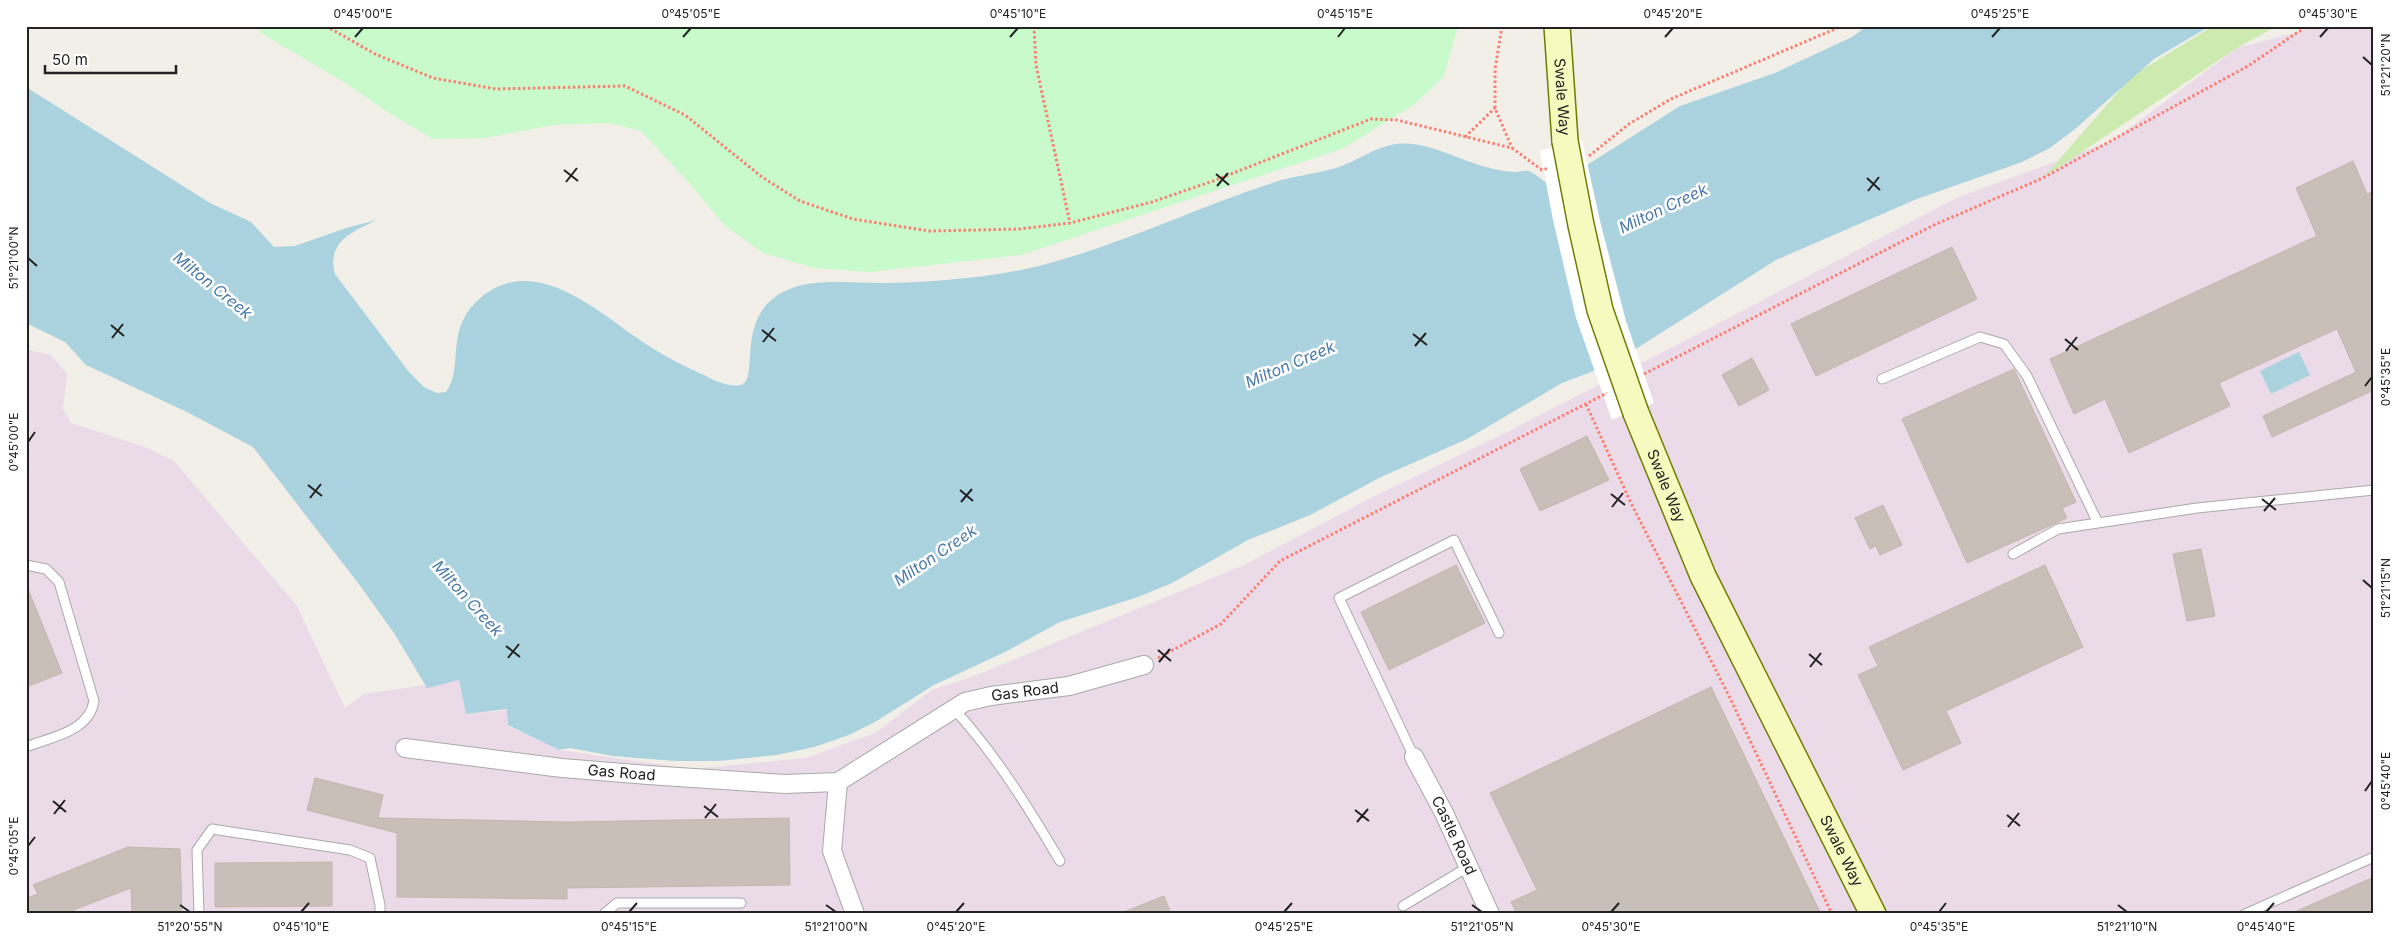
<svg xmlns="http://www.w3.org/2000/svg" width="2400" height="940" font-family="Inter,sans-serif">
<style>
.industrial{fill:#ebdbe8}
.grass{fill:#cdebb0}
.park{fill:#c8facc}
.water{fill:#aad3df}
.pier{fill:#fff}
.building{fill:#c7bfb8;stroke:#c4b6ab}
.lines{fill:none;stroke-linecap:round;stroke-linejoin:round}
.lane-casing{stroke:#a9a9a9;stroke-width:11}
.street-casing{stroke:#a9a9a9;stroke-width:20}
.secondary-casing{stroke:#707d05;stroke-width:28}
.path{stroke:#fa8072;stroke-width:3;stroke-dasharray:2.5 2.5;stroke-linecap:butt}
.lane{stroke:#fff;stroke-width:9}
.street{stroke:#fff;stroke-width:18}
.secondary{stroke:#f7fabf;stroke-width:25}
.secondary-bridge-casing{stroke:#707d05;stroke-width:28;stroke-linecap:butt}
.secondary-bridge{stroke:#f7fabf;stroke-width:25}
.ticks{fill:none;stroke:#222;stroke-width:2}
.labels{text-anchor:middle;stroke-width:5;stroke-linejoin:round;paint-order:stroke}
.street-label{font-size:15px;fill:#222;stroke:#fff}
.water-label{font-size:16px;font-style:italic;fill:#4a7aab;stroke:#fff}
.neatline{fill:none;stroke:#222;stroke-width:2}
.ticks-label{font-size:12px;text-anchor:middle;fill:#222}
</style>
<rect width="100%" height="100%" fill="#f2efe9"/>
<path class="industrial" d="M 2320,26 L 2374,26 L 2374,914 L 26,914 L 26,349 L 51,355 L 67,374 L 63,409 L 71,423 L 145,447 L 174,461 L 297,606 L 345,708 L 364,694 L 459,680 L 466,714 L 509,710 L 508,726 L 559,750 L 692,769 L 806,758 L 875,733 L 932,690 L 974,676 L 1244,565 L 1371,498 L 1503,434 L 1723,321 L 1956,198 L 2112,141 L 2237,48 Z"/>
<path class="grass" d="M 2213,26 L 2277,26 L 2237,48 L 2043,178 L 2132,76 Z"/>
<path class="park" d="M 256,26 L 1458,26 L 1444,76 L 1415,104 L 1342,149 L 1021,255 L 871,272 L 814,268 L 763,253 L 724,225 L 691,185 L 641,131 L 609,123 L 553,125 L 486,138 L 433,139 L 389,113 L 347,84 L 264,35 Z"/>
<path class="water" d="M 1867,26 L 2210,26 L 2154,59 L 2075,129 L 2050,148 L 2022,162 L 1917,199 L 1776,260 L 1634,350 L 1596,370 L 1562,383 L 1467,439 L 1381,477 L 1310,515 L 1248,540 L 1172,583 L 1138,597 L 1060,622 L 1005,652 L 934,685 L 875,722 L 849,735 L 814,747 L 777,755 L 719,761 L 675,761 L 613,756 L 570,748 L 559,750 L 508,725 L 507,709 L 466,714 L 459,680 L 427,688 L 394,633 L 358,583 L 253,447 L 187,412 L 86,365 L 65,342 L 26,323 L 26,87 L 210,203 L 251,222 L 274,247 L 295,246 L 346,228 L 377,220 C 353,231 326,242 335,274 L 409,372 L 424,387 L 437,393 L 446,392 C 464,369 445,332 476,302 C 531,248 597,311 643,342 C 663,356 684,366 706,376 C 715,381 733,389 743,384 C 759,375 733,310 792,288 C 819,278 861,284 890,283 C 936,282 994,277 1039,266 C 1120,245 1193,209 1272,183 C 1293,176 1315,174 1336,168 C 1356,162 1374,147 1396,144 C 1428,140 1459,161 1490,168 C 1498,170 1507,172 1516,172 C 1520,172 1524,170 1529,171 C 1534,173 1541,179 1545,182 L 1587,165 L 1680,106 L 1775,73 L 1852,37 Z
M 2299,352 L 2310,375 L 2271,394 L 2260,371 Z"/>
<path class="pier" d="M 1582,140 L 1601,225 L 1626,321 L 1654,403 L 1612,420 L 1576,318 L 1553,220 L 1540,151 Z"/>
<path class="building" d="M 2353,161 L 2367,194 L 2374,191 L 2374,390 L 2272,437 L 2263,416 L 2356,372 L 2337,329 L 2219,383 L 2230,406 L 2129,453 L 2105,399 L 2074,414 L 2050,359 L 2317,236 L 2296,188 Z
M 1952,247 L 1977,299 L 1816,376 L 1791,324 Z
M 1752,358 L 1769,390 L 1739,406 L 1722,375 Z
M 2014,369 L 2076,502 L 2062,508 L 2067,518 L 1967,563 L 1902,419 Z
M 1587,436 L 1609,480 L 1540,511 L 1520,469 Z
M 1883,505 L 1902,545 L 1880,555 L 1876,546 L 1870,549 L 1855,518 Z
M 2201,549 L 2215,616 L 2187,621 L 2173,554 Z
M 1456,565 L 1485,623 L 1389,670 L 1361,612 Z
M 2045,565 L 2083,647 L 1946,711 L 1961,743 L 1903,770 L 1858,675 L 1878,666 L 1869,647 Z
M 26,584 L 62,673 L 26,687 Z
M 1711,687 L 1821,914 L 1517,914 L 1511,902 L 1537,890 L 1490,793 Z
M 315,778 L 383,795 L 378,818 L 568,822 L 789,818 L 790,885 L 567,888 L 567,899 L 397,897 L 397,833 L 307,810 Z
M 128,847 L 180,849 L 182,914 L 132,914 L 131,888 L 63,914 L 26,914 L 26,898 L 38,894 L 33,885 Z
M 332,862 L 332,906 L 215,907 L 215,863 Z
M 2374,877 L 2374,914 L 2290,914 Z
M 1164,896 L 1171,914 L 1121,914 L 1121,913 Z"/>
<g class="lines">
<defs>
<path id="lane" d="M 1882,379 L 1980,337 L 2004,344 L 2027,376 L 2098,523
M 2013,554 L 2058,529 L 2197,508 L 2374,490
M 26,565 L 46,569 L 59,582 L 94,701 C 89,732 51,737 26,747
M 954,709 C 996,755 1028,807 1060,861
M 1414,757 L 1339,598 L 1454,540 L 1499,633
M 1403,906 L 1468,867
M 199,914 L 197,850 L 212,829 L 350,850 L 370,858 L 380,905 L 380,914
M 604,914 L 617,903 L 741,903
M 2245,914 L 2374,857"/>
<g id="street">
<path id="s1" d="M 405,748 L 562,768 L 648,775 L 785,784 L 838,782 L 965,702 L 991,696 L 1069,686 L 1144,665"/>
<path id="s2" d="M 1414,757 L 1444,813 L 1490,914"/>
<path d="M 838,782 L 832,851 L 855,914"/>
</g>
<g id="secondary">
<path id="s3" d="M 1557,26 L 1565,141"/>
<path id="s4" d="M 1636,413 L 1703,576 L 1873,914"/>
</g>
</defs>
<use href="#lane" class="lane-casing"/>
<use href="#street" class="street-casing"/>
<use href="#secondary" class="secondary-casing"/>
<path class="path" d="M 326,26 L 375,54 L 433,78 L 496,89 L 625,86 L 685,115 L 762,177 L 800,201 L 853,219 L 929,231 L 1020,229 L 1070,223 L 1152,202 L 1213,181 L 1371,119 L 1397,120 L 1512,148 L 1542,170 L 1549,168
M 1034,26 L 1036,65 L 1070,223
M 1502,26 L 1495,70 L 1495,108 L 1512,148
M 1465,137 L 1495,108
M 1589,156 L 1629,124 L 1671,99 L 1842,26
M 1644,374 L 1934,225 L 2043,178 L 2248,66 L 2307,26
M 1586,404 L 1630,501 L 1730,698 L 1832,914
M 1158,658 L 1221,624 L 1280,561 L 1607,393"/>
<use href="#lane" class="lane"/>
<use href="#street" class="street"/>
<use href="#secondary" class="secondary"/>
<defs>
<path id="secondary-bridge" d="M 1565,141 L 1581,225 L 1600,310 L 1636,413"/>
</defs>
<use href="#secondary-bridge" class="secondary-bridge-casing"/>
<use href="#secondary-bridge" class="secondary-bridge"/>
</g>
<path class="ticks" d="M 355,37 L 363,28M 683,37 L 691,28M 1010,37 L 1018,28M 1338,37 L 1345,28M 1665,37 L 1673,28M 1992,37 L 2000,28M 2320,37 L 2328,28M 2363,57 L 2372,65M 564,170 L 578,181M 1216,174 L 1229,185M 1867,178 L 1880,190M 566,182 L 577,168M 1217,186 L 1228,173M 1868,191 L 1879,177M 28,258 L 37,266M 111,325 L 124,336M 762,330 L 776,341M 1413,334 L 1427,345M 112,338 L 123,324M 2065,339 L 2078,350M 763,342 L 774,328M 1415,346 L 1426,333M 2066,351 L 2077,337M 2365,386 L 2372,377M 28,442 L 35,432M 308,485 L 322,496M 960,490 L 973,501M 1611,494 L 1625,505M 310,498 L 321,484M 2262,499 L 2276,510M 961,502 L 972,489M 1612,507 L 1623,493M 2264,511 L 2275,498M 2363,580 L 2372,588M 506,646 L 520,657M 1158,650 L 1171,661M 1809,654 L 1822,665M 508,658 L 519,644M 1159,662 L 1170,649M 1810,667 L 1821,653M 2365,791 L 2372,781M 53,801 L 66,812M 704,806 L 718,817M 1355,810 L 1369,821M 54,814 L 65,800M 2007,815 L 2020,826M 705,818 L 716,804M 1357,822 L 1368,809M 2008,827 L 2019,813M 28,846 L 35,837M 180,905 L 190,912M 826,905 L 836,912M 1472,905 L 1482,912M 2118,905 L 2127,912M 301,912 L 309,903M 629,912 L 637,903M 956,912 L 964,903M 1284,912 L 1292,903M 1611,912 L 1619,903M 1939,912 L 1946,903M 2266,912 L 2274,903"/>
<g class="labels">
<g class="street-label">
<text dy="5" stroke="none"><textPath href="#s3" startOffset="71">Swale Way</textPath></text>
<text dy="5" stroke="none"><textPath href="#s4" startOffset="79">Swale Way</textPath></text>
<text dy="5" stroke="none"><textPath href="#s1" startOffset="646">Gas Road</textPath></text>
<text dy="5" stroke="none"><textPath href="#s1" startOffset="218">Gas Road</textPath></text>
<text dy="5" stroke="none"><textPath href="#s2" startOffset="88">Castle Road</textPath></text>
<text dy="5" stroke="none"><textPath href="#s4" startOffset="484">Swale Way</textPath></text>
</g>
<g class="water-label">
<text transform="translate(1663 208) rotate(-25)" y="6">Milton Creek</text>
<text transform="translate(213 285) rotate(39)" y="6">Milton Creek</text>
<text transform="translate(1290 364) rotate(-23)" y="6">Milton Creek</text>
<text transform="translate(935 555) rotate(-34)" y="6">Milton Creek</text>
<text transform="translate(468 598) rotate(48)" y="6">Milton Creek</text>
</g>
</g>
<rect width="2400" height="940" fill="none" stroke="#ffffff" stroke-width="55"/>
<path d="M45 65v8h131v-8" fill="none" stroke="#222222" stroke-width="2.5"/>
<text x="52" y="65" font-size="15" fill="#222222" stroke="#ffffff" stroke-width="4" paint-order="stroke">50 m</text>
<rect x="28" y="28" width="2344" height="884" class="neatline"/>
<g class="ticks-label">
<text x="363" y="18">0°45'00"E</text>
<text x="691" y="18">0°45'05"E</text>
<text x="1018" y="18">0°45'10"E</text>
<text x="1345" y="18">0°45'15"E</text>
<text x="1673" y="18">0°45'20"E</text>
<text x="2000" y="18">0°45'25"E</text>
<text x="2328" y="18">0°45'30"E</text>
<text transform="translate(2386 65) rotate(-90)" y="4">51°21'20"N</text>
<text transform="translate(14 258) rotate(-90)" y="4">51°21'00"N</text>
<text transform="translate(2386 377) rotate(-90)" y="4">0°45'35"E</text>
<text transform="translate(14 442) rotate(-90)" y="4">0°45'00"E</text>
<text transform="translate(2386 588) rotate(-90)" y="4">51°21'15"N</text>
<text transform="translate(2386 781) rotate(-90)" y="4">0°45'40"E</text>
<text transform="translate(14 846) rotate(-90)" y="4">0°45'05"E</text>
<text x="190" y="931">51°20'55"N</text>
<text x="301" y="931">0°45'10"E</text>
<text x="629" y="931">0°45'15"E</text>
<text x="836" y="931">51°21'00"N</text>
<text x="956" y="931">0°45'20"E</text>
<text x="1284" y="931">0°45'25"E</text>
<text x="1482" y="931">51°21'05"N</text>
<text x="1611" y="931">0°45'30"E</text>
<text x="1939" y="931">0°45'35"E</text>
<text x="2127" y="931">51°21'10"N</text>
<text x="2266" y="931">0°45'40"E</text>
</g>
</svg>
